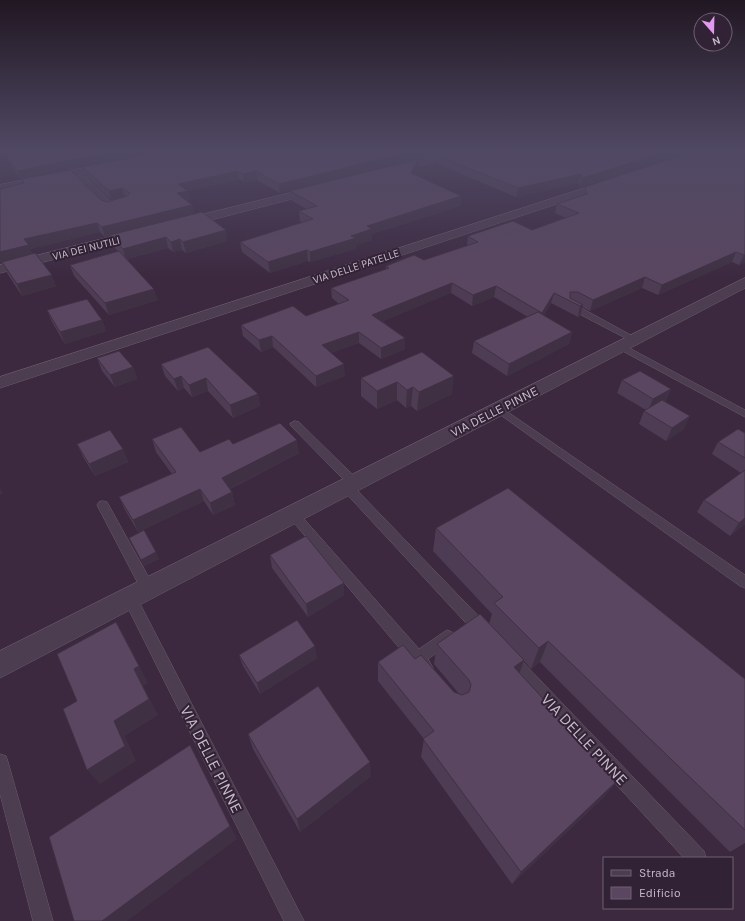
<svg xmlns="http://www.w3.org/2000/svg" width="745" height="921" font-family="Karla,sans-serif">
<style>
.lines{fill:none;stroke-linecap:round;stroke-linejoin:round}
.lane-casing{stroke:#6b5b6d;stroke-width:1}
.street-casing{stroke:#6b5b6d;stroke-width:1}
.lane{fill:#4d3d50;fill-rule:evenodd}
.street{fill:#4d3d50;fill-rule:evenodd}
.wall{fill:#4d3c53}
.shaded-wall{fill:#3f3143}
.building{fill:#5a4660;stroke:#3f3143}
.labels{text-anchor:middle;stroke-width:4;stroke-linejoin:round;paint-order:stroke}
.far-street-label{font-size:11px;fill:#c8baca;stroke:#322235}
.street-label{font-size:13px;fill:#c8baca;stroke:#322235}
.near-street-label{font-size:16px;fill:#c8baca;stroke:#322235}
</style>
<rect width="100%" height="100%" fill="#3c2940"/>
<g class="lines">
<defs>
<path id="lane" d="M 568,304 L 574,304 L 638,339 L 637,341 L 631,341 L 568,308 Z
M 620,343 L 745,410 L 745,417 L 617,348 L 617,344 Z
M 499,406 L 745,575 L 745,588 L 740,586 L 495,411 L 494,409 Z
M 295,421 L 299,422 L 358,480 L 360,483 L 358,486 L 354,487 L 487,625 L 489,630 L 487,635 L 482,636 L 477,635 L 343,490 L 341,487 L 343,484 L 347,483 L 291,426 L 290,424 Z
M 103,501 L 107,502 L 153,585 L 155,589 L 153,593 L 148,595 L 143,593 L 97,505 L 99,502 Z
M 293,509 L 297,511 L 419,649 L 447,630 L 452,632 L 454,637 L 452,642 L 428,659 L 433,668 L 431,673 L 426,675 L 421,673 L 412,663 L 289,517 L 287,514 L 289,511 Z
M 130,592 L 135,594 L 304,921 L 284,921 L 123,598 L 125,594 Z
M 511,653 L 516,655 L 704,851 L 706,858 L 684,858 L 506,665 L 504,660 L 506,655 Z
M 0,754 L 6,756 L 8,762 L 53,921 L 33,921 L 0,794 Z"/>
<path id="street" d="M 462,149 L 479,149 L 477,151 L 389,174 L 384,171 L 385,169 Z
M 113,162 L 117,163 L 118,165 L 117,167 L 83,174 L 111,202 L 125,199 L 131,202 L 129,204 L 109,210 L 105,208 L 72,176 L 0,191 L 0,185 Z
M 610,180 L 615,183 L 614,185 L 0,388 L 0,377 Z
M 319,186 L 325,189 L 323,191 L 180,228 L 174,224 L 176,221 Z
M 138,230 L 144,234 L 143,237 L 0,273 L 0,265 Z
M 745,278 L 745,288 L 0,678 L 0,651 Z"/>
</defs>
<use href="#lane" class="lane-casing"/>
<use href="#street" class="street-casing"/>
<use href="#lane" class="lane"/>
<use href="#street" class="street"/>
</g>
<path class="wall" d="M 455,149 L 280,193 L 257,180 L 244,182 L 239,179 L 188,191 L 190,200 L 186,201 L 192,205 L 194,214 L 227,241 L 186,253 L 182,250 L 173,252 L 168,248 L 127,259 L 158,300 L 109,315 L 74,276 L 70,265 L 118,251 L 113,246 L 110,236 L 105,237 L 100,232 L 30,249 L 32,254 L 56,286 L 22,296 L 7,273 L 3,263 L 1,263 L 0,261 L 0,189 L 23,184 L 22,179 L 20,179 L 8,160 L 5,152 L 42,175 L 107,202 L 111,200 L 86,176 L 83,167 Z
M 698,149 L 580,187 L 579,183 L 516,197 L 435,163 L 436,155 Z
M 745,149 L 745,262 L 739,265 L 732,262 L 658,295 L 642,288 L 590,311 L 582,307 L 580,316 L 578,317 L 551,303 L 544,316 L 572,332 L 569,344 L 507,376 L 472,353 L 474,341 L 528,317 L 494,297 L 472,306 L 451,293 L 382,321 L 405,338 L 405,349 L 381,359 L 359,343 L 331,353 L 345,376 L 316,387 L 273,347 L 261,352 L 243,336 L 241,325 L 306,316 L 339,304 L 332,298 L 331,288 L 386,269 L 386,266 L 424,260 L 467,246 L 468,236 L 532,230 L 566,218 L 555,213 L 557,204 L 582,195 L 585,187 Z
M 418,168 L 414,175 L 461,196 L 460,206 L 372,234 L 372,240 L 356,245 L 356,249 L 310,262 L 308,261 L 270,273 L 242,252 L 240,242 L 303,223 L 300,221 L 299,211 L 306,209 L 291,200 L 290,191 Z
M 47,310 L 102,320 L 106,331 L 65,344 L 52,322 Z
M 422,352 L 452,394 L 417,411 L 411,406 L 406,408 L 397,400 L 377,409 L 361,396 L 361,378 Z
M 97,358 L 133,367 L 137,379 L 115,387 L 102,371 Z
M 161,364 L 258,394 L 260,406 L 233,418 L 208,391 L 192,397 L 184,388 L 178,391 L 165,376 Z
M 622,380 L 671,389 L 665,402 L 684,429 L 666,441 L 639,424 L 644,411 L 646,410 L 617,393 Z
M 745,433 L 745,524 L 730,536 L 697,512 L 704,500 L 741,473 L 712,454 L 718,442 Z
M 152,439 L 200,452 L 233,444 L 299,453 L 230,489 L 232,492 L 235,505 L 213,515 L 204,501 L 138,532 L 125,510 L 119,497 L 172,474 L 156,452 Z
M 77,444 L 123,449 L 128,462 L 95,476 L 83,457 Z
M 436,528 L 745,679 L 745,843 L 730,852 L 540,662 L 531,669 L 524,661 L 519,673 L 605,796 L 512,884 L 421,757 L 424,739 L 378,681 L 378,662 L 415,659 L 454,692 L 460,695 L 434,664 L 437,644 L 489,624 L 492,614 L 433,551 Z
M 129,538 L 159,559 L 144,566 Z
M 270,555 L 344,583 L 344,595 L 308,617 L 272,568 Z
M 239,655 L 317,658 L 260,694 L 243,666 Z
M 248,734 L 371,776 L 300,832 L 253,749 Z"/>
<path class="shaded-wall" d="M 126,149 L 169,149 L 20,179 L 17,171 Z
M 422,149 L 455,149 L 280,193 L 279,184 Z
M 675,149 L 698,149 L 580,187 L 582,178 Z
M 418,159 L 418,168 L 411,182 L 411,173 Z
M 238,171 L 239,179 L 188,191 L 190,200 L 179,202 L 177,193 L 178,184 Z
M 256,171 L 257,180 L 244,182 L 243,174 Z
M 581,174 L 579,183 L 516,197 L 518,188 Z
M 122,188 L 125,198 L 111,200 L 109,191 Z
M 461,196 L 460,206 L 372,234 L 372,240 L 356,245 L 356,249 L 310,262 L 310,252 L 351,236 L 367,226 Z
M 192,205 L 194,215 L 105,237 L 102,227 Z
M 97,223 L 100,232 L 30,249 L 33,255 L 1,263 L 0,261 L 0,252 L 24,239 Z
M 226,230 L 227,241 L 186,253 L 183,242 Z
M 166,237 L 168,248 L 126,259 L 123,249 Z
M 180,239 L 182,250 L 173,252 L 171,242 Z
M 307,250 L 308,261 L 270,273 L 268,262 Z
M 736,252 L 732,262 L 658,295 L 662,285 Z
M 744,255 L 745,255 L 745,262 L 739,265 Z
M 52,275 L 56,286 L 22,296 L 17,284 Z
M 645,277 L 642,288 L 590,311 L 593,300 Z
M 452,283 L 451,293 L 372,326 L 372,315 Z
M 496,286 L 494,297 L 472,306 L 473,295 Z
M 154,289 L 158,300 L 109,315 L 105,303 Z
M 554,293 L 551,303 L 540,324 L 542,313 Z
M 583,305 L 580,316 L 578,317 L 580,306 Z
M 102,320 L 106,331 L 65,344 L 60,332 Z
M 359,332 L 359,343 L 323,356 L 322,345 Z
M 572,332 L 569,344 L 507,376 L 509,364 Z
M 272,336 L 273,347 L 261,352 L 259,340 Z
M 405,338 L 405,349 L 381,359 L 381,348 Z
M 344,364 L 345,376 L 316,387 L 316,376 Z
M 133,367 L 137,379 L 115,387 L 110,375 Z
M 181,376 L 184,388 L 178,391 L 174,379 Z
M 454,376 L 452,394 L 417,411 L 419,392 Z
M 206,378 L 208,391 L 192,397 L 189,385 Z
M 397,382 L 397,400 L 377,409 L 377,391 Z
M 413,387 L 411,406 L 406,408 L 407,390 Z
M 671,389 L 665,401 L 648,411 L 653,399 Z
M 258,394 L 260,406 L 233,418 L 230,405 Z
M 690,416 L 684,429 L 666,441 L 672,428 Z
M 297,440 L 299,453 L 225,491 L 222,478 Z
M 123,449 L 128,462 L 95,476 L 89,464 Z
M 0,488 L 3,494 L 0,495 Z
M 200,489 L 204,501 L 138,532 L 133,520 Z
M 232,492 L 235,505 L 213,515 L 210,503 Z
M 745,518 L 745,524 L 730,536 L 739,523 Z
M 156,552 L 159,559 L 144,566 L 141,560 Z
M 344,583 L 344,595 L 308,617 L 306,604 Z
M 116,622 L 126,639 L 148,683 L 143,686 L 158,715 L 125,736 L 136,761 L 100,784 L 87,770 L 114,721 L 134,669 Z
M 548,641 L 540,662 L 531,669 L 539,648 Z
M 315,646 L 317,658 L 260,694 L 257,683 Z
M 524,660 L 517,680 L 514,667 Z
M 190,745 L 198,760 L 237,839 L 127,921 L 102,921 Z
M 370,762 L 371,776 L 300,832 L 297,819 Z
M 618,780 L 605,796 L 512,884 L 521,872 Z"/>
<path class="building" d="M 19,149 L 126,149 L 17,171 L 5,152 Z
M 173,149 L 422,149 L 279,184 L 256,171 L 243,174 L 238,171 L 178,184 L 188,191 L 177,193 L 192,205 L 102,227 L 97,223 L 24,239 L 29,245 L 0,252 L 0,189 L 24,183 L 22,179 L 70,170 L 101,200 L 107,202 L 127,196 L 130,193 L 122,188 L 109,191 L 83,167 Z
M 458,149 L 675,149 L 582,178 L 581,174 L 518,188 L 436,155 Z
M 700,149 L 745,149 L 745,255 L 744,255 L 736,252 L 662,285 L 645,277 L 593,300 L 578,292 L 570,292 L 570,298 L 583,305 L 580,306 L 554,293 L 542,313 L 496,286 L 473,295 L 452,283 L 372,315 L 405,338 L 381,348 L 359,332 L 322,345 L 344,364 L 316,376 L 272,336 L 259,340 L 241,325 L 293,306 L 306,316 L 349,300 L 331,288 L 389,268 L 386,266 L 414,255 L 424,260 L 478,242 L 468,236 L 513,221 L 532,230 L 579,213 L 557,204 L 587,194 L 585,187 Z
M 418,159 L 411,173 L 461,196 L 367,226 L 372,229 L 351,236 L 356,238 L 310,252 L 307,250 L 268,262 L 240,242 L 313,219 L 299,211 L 317,206 L 290,191 Z
M 202,212 L 226,230 L 183,242 L 180,239 L 171,242 L 166,237 L 123,249 L 110,235 Z
M 119,251 L 154,289 L 105,303 L 70,265 Z
M 35,253 L 52,275 L 17,284 L 2,262 Z
M 87,299 L 102,320 L 60,332 L 47,310 Z
M 538,312 L 572,332 L 509,364 L 474,341 Z
M 208,347 L 258,394 L 230,405 L 206,378 L 189,385 L 181,376 L 174,379 L 161,364 Z
M 119,351 L 133,367 L 110,375 L 97,358 Z
M 422,352 L 454,376 L 419,392 L 413,387 L 407,390 L 397,382 L 377,391 L 361,378 Z
M 640,371 L 671,389 L 653,399 L 622,380 Z
M 662,400 L 690,416 L 672,428 L 644,411 Z
M 280,423 L 297,440 L 222,478 L 232,492 L 210,503 L 200,489 L 133,520 L 119,497 L 176,472 L 152,439 L 181,427 L 200,452 L 229,439 L 233,444 Z
M 738,429 L 745,433 L 745,458 L 718,442 Z
M 110,430 L 123,449 L 89,464 L 77,444 Z
M 745,470 L 745,518 L 739,523 L 704,500 Z
M 508,488 L 745,679 L 745,830 L 548,641 L 539,648 L 494,603 L 503,597 L 436,528 Z
M 144,530 L 156,552 L 141,560 L 129,538 Z
M 306,536 L 344,583 L 306,604 L 270,555 Z
M 480,614 L 524,660 L 514,667 L 618,780 L 521,872 L 423,739 L 434,731 L 378,662 L 403,645 L 415,659 L 421,655 L 454,692 L 462,695 L 469,692 L 471,685 L 469,680 L 437,644 Z
M 297,620 L 315,646 L 257,683 L 239,655 Z
M 116,622 L 139,666 L 134,669 L 149,699 L 114,721 L 125,746 L 87,770 L 63,709 L 77,701 L 57,654 Z
M 318,686 L 370,762 L 297,819 L 248,734 Z
M 190,745 L 230,826 L 102,921 L 74,921 L 49,837 Z"/>
<linearGradient id="sky" x2="0" y2="1"><stop stop-color="#211723"/><stop offset="0.54" stop-color="#504964"/><stop offset="1" stop-color="#504964" stop-opacity="0"/></linearGradient>
<rect width="745" height="278" fill="url(#sky)"/>
<g class="labels">
<g class="far-street-label">
<text transform="translate(86 248) rotate(-14)" y="4">VIA DEI NUTILI</text>
<text transform="translate(356 266) rotate(-18)" y="4">VIA DELLE PATELLE</text>
</g>
<g class="street-label">
<text transform="translate(494 411) rotate(-27)" y="5">VIA DELLE PINNE</text>
</g>
<g class="near-street-label">
<text transform="translate(585 739) rotate(47)" y="6">VIA DELLE PINNE</text>
<text transform="translate(212 759) rotate(63)" y="6">VIA DELLE PINNE</text>
</g>
</g>
<rect x="603" y="857" width="130" height="52" fill="#322235" stroke="#6e5f71"/>
<rect x="611" y="870" width="20" height="6" fill="#4d3d50" stroke="#6e5f71"/>
<text x="639" y="877" font-size="12" fill="#c8baca">Strada</text>
<rect x="611" y="887" width="20" height="12" fill="#5a4660" stroke="#6e5f71"/>
<text x="639" y="897" font-size="12" fill="#c8baca">Edificio</text>
<g transform="translate(713 32) rotate(160)"><circle r="19" fill="#322235" stroke="#6e5f71"/>
<path d="M0-3L7 15L0 10L-7 15Z" fill="#e29aef"/>
<text y="-6" font-size="11" font-weight="bold" text-anchor="middle" fill="#c8baca">N</text>
</g>
</svg>
